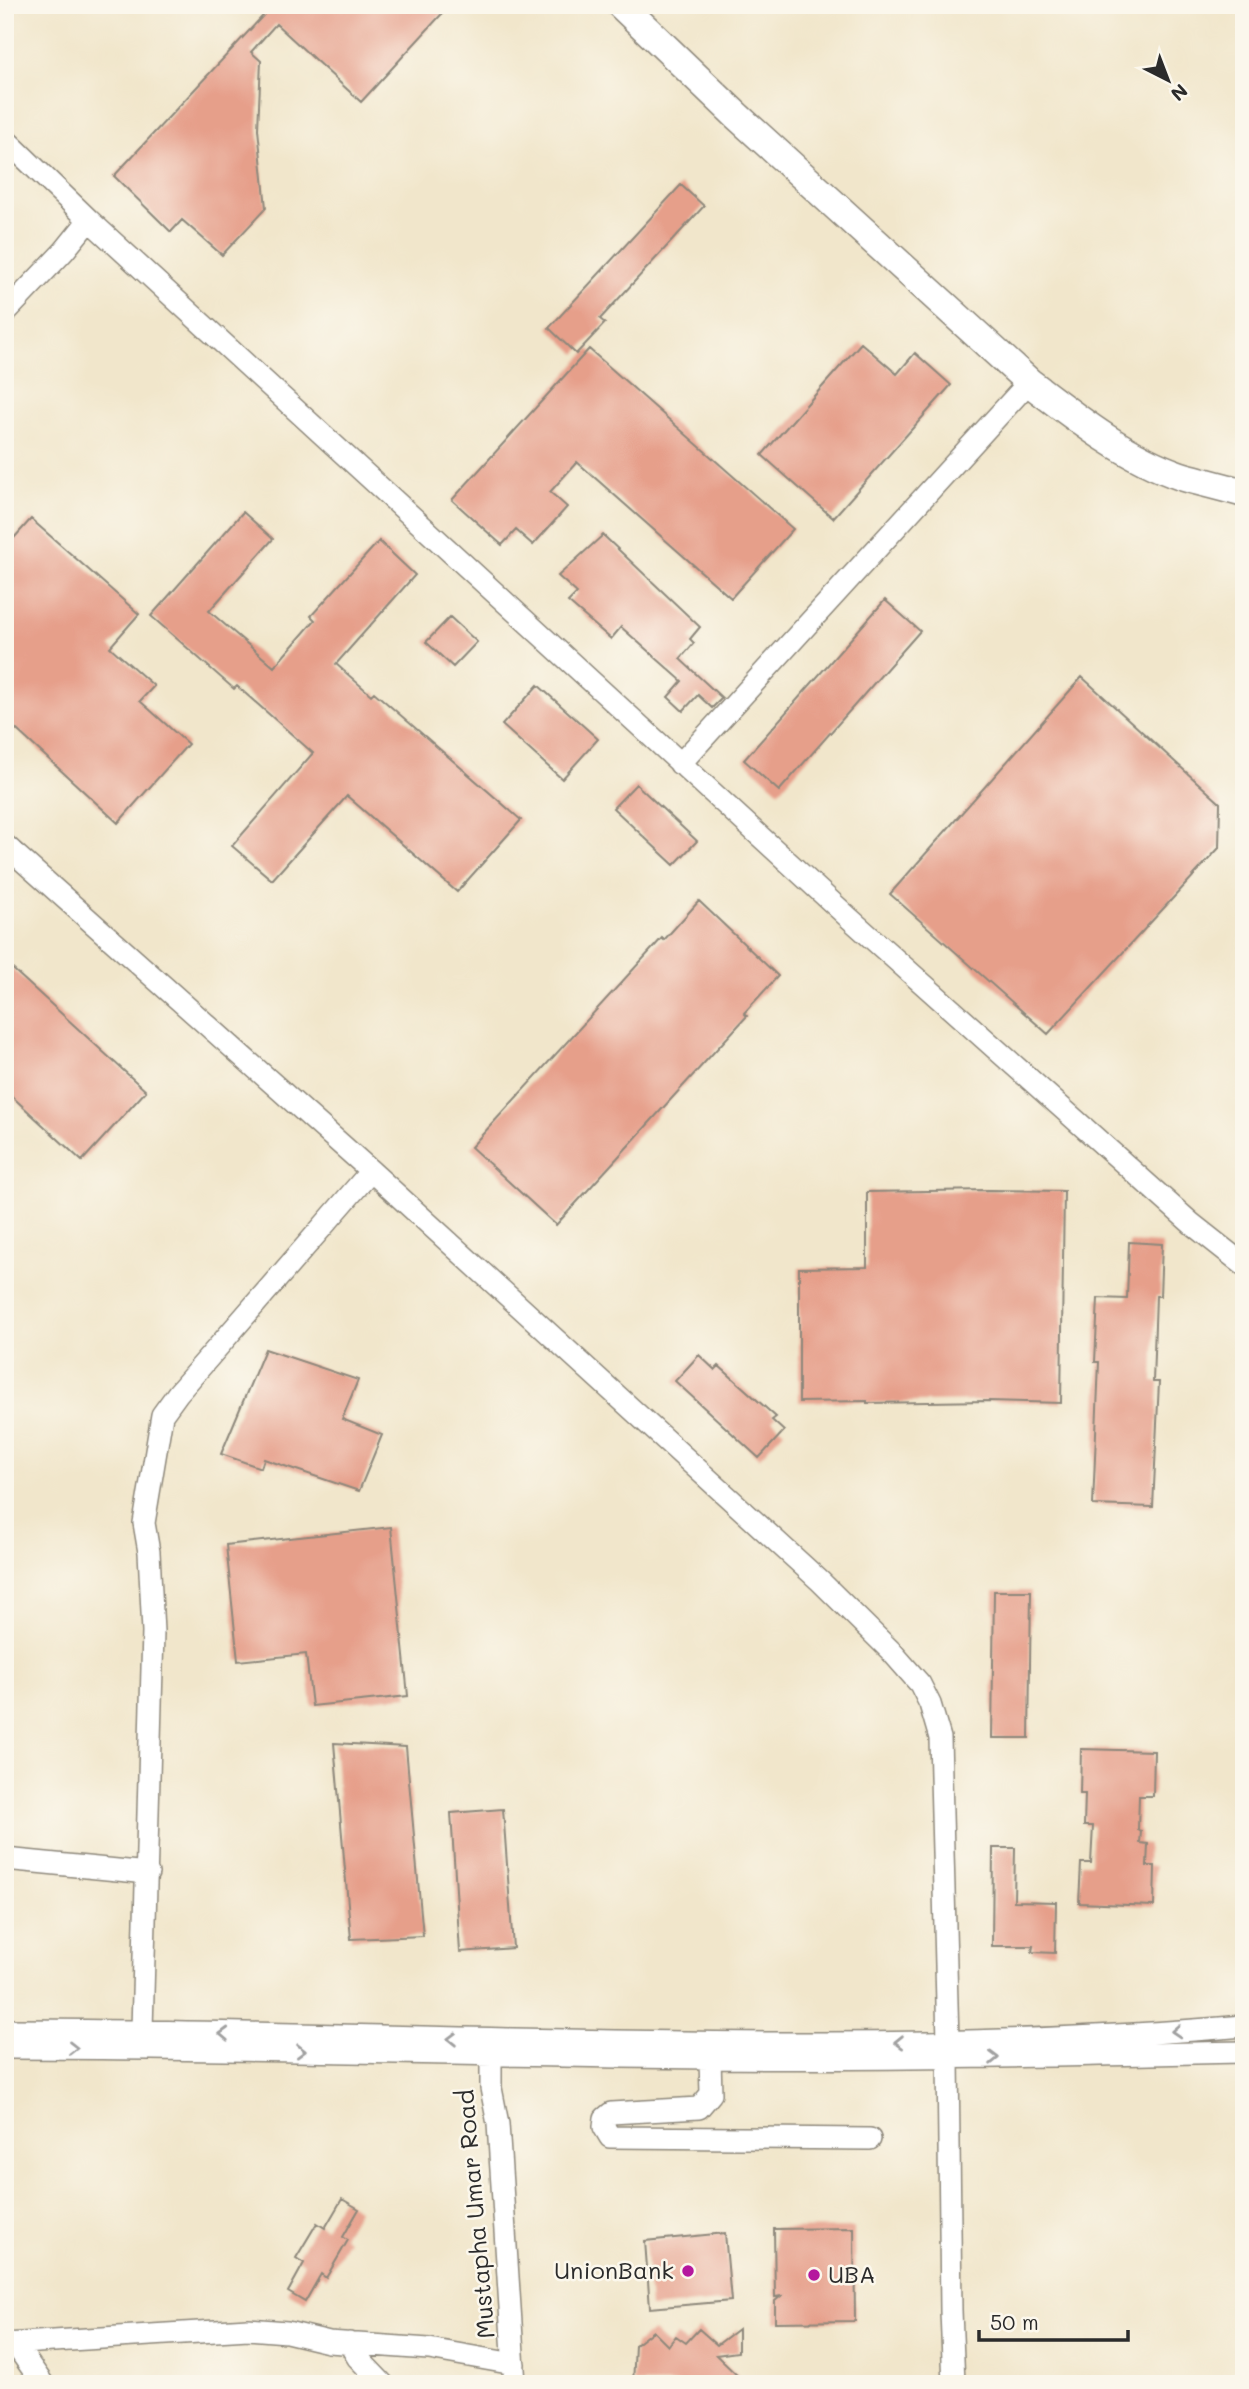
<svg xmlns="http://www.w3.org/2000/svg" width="1249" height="2389" font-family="Mali,sans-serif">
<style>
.building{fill:#e69f8a}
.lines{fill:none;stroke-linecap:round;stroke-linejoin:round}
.minor-casing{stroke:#8e887b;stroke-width:24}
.major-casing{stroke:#8e887b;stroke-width:31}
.minor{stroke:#fff;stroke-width:21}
.major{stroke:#fff;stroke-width:28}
.oneway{stroke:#a0a0a0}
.poi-dot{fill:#b5179e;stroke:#fbf7ec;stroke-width:2.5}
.labels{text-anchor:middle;stroke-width:5;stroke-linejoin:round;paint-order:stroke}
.street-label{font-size:24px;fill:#2b2b2b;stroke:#fbf7ec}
.poi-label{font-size:24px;fill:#2b2b2b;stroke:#fbf7ec;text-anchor:end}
</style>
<rect width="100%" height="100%" fill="#fbf7ec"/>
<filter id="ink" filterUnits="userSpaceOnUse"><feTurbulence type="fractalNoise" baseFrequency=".0143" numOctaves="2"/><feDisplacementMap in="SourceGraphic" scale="14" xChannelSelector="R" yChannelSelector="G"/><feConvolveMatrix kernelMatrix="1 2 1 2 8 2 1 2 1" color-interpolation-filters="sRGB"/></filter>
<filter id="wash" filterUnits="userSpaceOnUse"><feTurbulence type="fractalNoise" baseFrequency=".00686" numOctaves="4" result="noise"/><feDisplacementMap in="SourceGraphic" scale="28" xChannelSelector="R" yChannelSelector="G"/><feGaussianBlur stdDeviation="1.57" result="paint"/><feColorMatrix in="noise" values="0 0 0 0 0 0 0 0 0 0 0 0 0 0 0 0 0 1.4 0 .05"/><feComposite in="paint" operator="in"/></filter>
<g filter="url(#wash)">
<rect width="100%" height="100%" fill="#f1e6cb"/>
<g id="blocks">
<path class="building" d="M 273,5 L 450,5 L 361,102 L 276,24 L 251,52 L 261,61 L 258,129 L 266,208 L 222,255 L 182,220 L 171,232 L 114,176 Z
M 681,185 L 704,206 L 600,319 L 605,323 L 576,354 L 549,328 Z
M 861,343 L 897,374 L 915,353 L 951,385 L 833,518 L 762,455 Z
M 589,349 L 793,529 L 731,598 L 577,462 L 550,492 L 567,507 L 533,545 L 516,530 L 502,545 L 452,500 Z
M 243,512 L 273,539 L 209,611 L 274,667 L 315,620 L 311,616 L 379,541 L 415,575 L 336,664 L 371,695 L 374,692 L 521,820 L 457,892 L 347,796 L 272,880 L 232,846 L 313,753 L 237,686 L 234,689 L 151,616 Z
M 31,519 L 139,614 L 110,647 L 154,686 L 140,701 L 188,744 L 118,823 L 5,719 L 5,548 Z
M 603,535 L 700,627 L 690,639 L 694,643 L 680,659 L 722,698 L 712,708 L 698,695 L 683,711 L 668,697 L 682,681 L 621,627 L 611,639 L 568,602 L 577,593 L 558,576 Z
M 885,600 L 920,631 L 779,791 L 744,760 Z
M 450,617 L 477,642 L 453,667 L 426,642 Z
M 1082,677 L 1220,803 L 1219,848 L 1048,1034 L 890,894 Z
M 538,685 L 598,739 L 562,779 L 502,725 Z
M 636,784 L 697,841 L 674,865 L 613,808 Z
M 699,901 L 778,976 L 744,1013 L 747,1016 L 556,1225 L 471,1147 L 662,938 L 664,940 Z
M 5,962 L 146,1091 L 82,1161 L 5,1090 Z
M 989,1190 L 1064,1191 L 1061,1403 L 989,1401 L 867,1403 L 867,1401 L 799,1402 L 799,1268 L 867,1267 L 867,1192 Z
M 1129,1242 L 1162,1244 L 1160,1296 L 1156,1296 L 1153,1382 L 1159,1382 L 1153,1507 L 1093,1505 L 1099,1362 L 1095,1362 L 1098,1298 L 1127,1299 Z
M 265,1349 L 358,1380 L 342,1419 L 382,1435 L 359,1491 L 264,1459 L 261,1468 L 221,1454 Z
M 699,1355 L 715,1370 L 719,1366 L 776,1417 L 772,1420 L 784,1431 L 759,1458 L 675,1381 Z
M 391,1527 L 408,1696 L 312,1706 L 306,1654 L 238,1661 L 226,1545 Z
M 994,1591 L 1031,1591 L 1029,1738 L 992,1738 Z
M 334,1743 L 406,1747 L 423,1936 L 351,1939 Z
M 1081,1749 L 1154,1751 L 1153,1796 L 1139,1796 L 1138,1830 L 1141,1831 L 1140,1843 L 1148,1844 L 1147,1866 L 1155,1866 L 1154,1906 L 1079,1903 L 1081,1863 L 1091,1863 L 1093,1826 L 1084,1826 L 1085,1794 L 1080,1794 Z
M 503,1809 L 513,1948 L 460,1952 L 451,1813 Z
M 993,1848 L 1015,1848 L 1014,1901 L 1056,1902 L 1055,1953 L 1032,1952 L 1033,1946 L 992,1946 Z
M 342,2199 L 359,2209 L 343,2237 L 348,2240 L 326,2278 L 321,2274 L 305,2302 L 288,2292 L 304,2263 L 296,2258 L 317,2223 L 325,2228 Z
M 854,2228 L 855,2321 L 775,2322 L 775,2301 L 781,2296 L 775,2297 L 774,2229 Z
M 725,2233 L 731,2301 L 650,2308 L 645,2241 Z
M 699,2329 L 717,2345 L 738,2329 L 738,2352 L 716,2355 L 746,2384 L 633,2384 L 635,2345 L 653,2331 L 668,2346 L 676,2336 L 686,2343 Z"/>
</g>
</g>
<g filter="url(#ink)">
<use href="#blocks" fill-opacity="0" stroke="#8e887b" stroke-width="2"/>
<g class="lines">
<defs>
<path id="minor" d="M 5,139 L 89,220 L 848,917 L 1192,1224 L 1244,1265
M 5,313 L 64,251 L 89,220
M 680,764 L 1029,382
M 5,845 L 371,1171 L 820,1581 L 891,1651 L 920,1684 L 930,1704 L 940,1738 L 948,2041
M 5,1859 L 148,1873
M 5,2030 C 418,2030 832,2062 1244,2026
M 142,2030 L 153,1632 L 149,1552 L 144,1523 L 162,1415 L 178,1393 L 371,1171
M 491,2041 L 491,2088 L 498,2124 L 515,2384
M 5,2048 C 240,2048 474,2056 709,2058 C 887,2060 1065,2056 1244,2052
M 710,2058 L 711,2094 L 699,2108 L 611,2113 L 605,2118 L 604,2127 L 610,2137 L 870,2139
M 948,2059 L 951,2311 L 954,2384
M 349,2343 L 358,2358 L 383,2384
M 5,2344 L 248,2329 L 287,2332 L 329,2342 L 429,2349 L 514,2364
M 15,2344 L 43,2384"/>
<path id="major" d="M 621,5 L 737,116 L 1029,382 C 1076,418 1125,457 1181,476 C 1202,482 1223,487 1244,493"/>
</defs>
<use href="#minor" class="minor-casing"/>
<use href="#major" class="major-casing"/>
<use href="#minor" class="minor"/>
<use href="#major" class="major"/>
</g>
<defs><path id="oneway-chevron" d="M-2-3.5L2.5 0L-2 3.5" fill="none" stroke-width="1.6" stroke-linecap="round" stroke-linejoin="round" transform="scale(1.75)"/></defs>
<g class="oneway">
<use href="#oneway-chevron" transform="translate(1176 2031) rotate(177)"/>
<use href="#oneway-chevron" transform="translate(224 2034) rotate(-178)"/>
<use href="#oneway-chevron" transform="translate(452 2039) rotate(-179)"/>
<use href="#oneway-chevron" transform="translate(899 2042) rotate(179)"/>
<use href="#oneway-chevron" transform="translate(73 2048)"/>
<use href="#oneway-chevron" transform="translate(301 2051) rotate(1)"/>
<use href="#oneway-chevron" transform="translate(994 2058) rotate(-1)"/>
</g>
</g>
<g class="poi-dot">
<circle cx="688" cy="2271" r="7"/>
<circle cx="814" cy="2275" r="7"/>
</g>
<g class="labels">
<g class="street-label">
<text transform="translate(476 2214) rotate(-95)" y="8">Mustapha Umar Road</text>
</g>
<g class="poi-label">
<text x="674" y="2279">UnionBank</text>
<text x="828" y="2283" text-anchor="start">UBA</text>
</g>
</g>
<rect width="1249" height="2389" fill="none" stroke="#fbf7ec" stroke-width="28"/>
<g transform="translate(1168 80) rotate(138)" stroke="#fbf7ec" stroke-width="5" paint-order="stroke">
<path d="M0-5L12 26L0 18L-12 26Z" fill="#2b2b2b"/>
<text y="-10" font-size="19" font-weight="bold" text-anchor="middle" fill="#2b2b2b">N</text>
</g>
<path d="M979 2330v10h149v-10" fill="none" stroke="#2b2b2b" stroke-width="3.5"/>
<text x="990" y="2330" font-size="21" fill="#2b2b2b" stroke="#fbf7ec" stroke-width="5" paint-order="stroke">50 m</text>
</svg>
